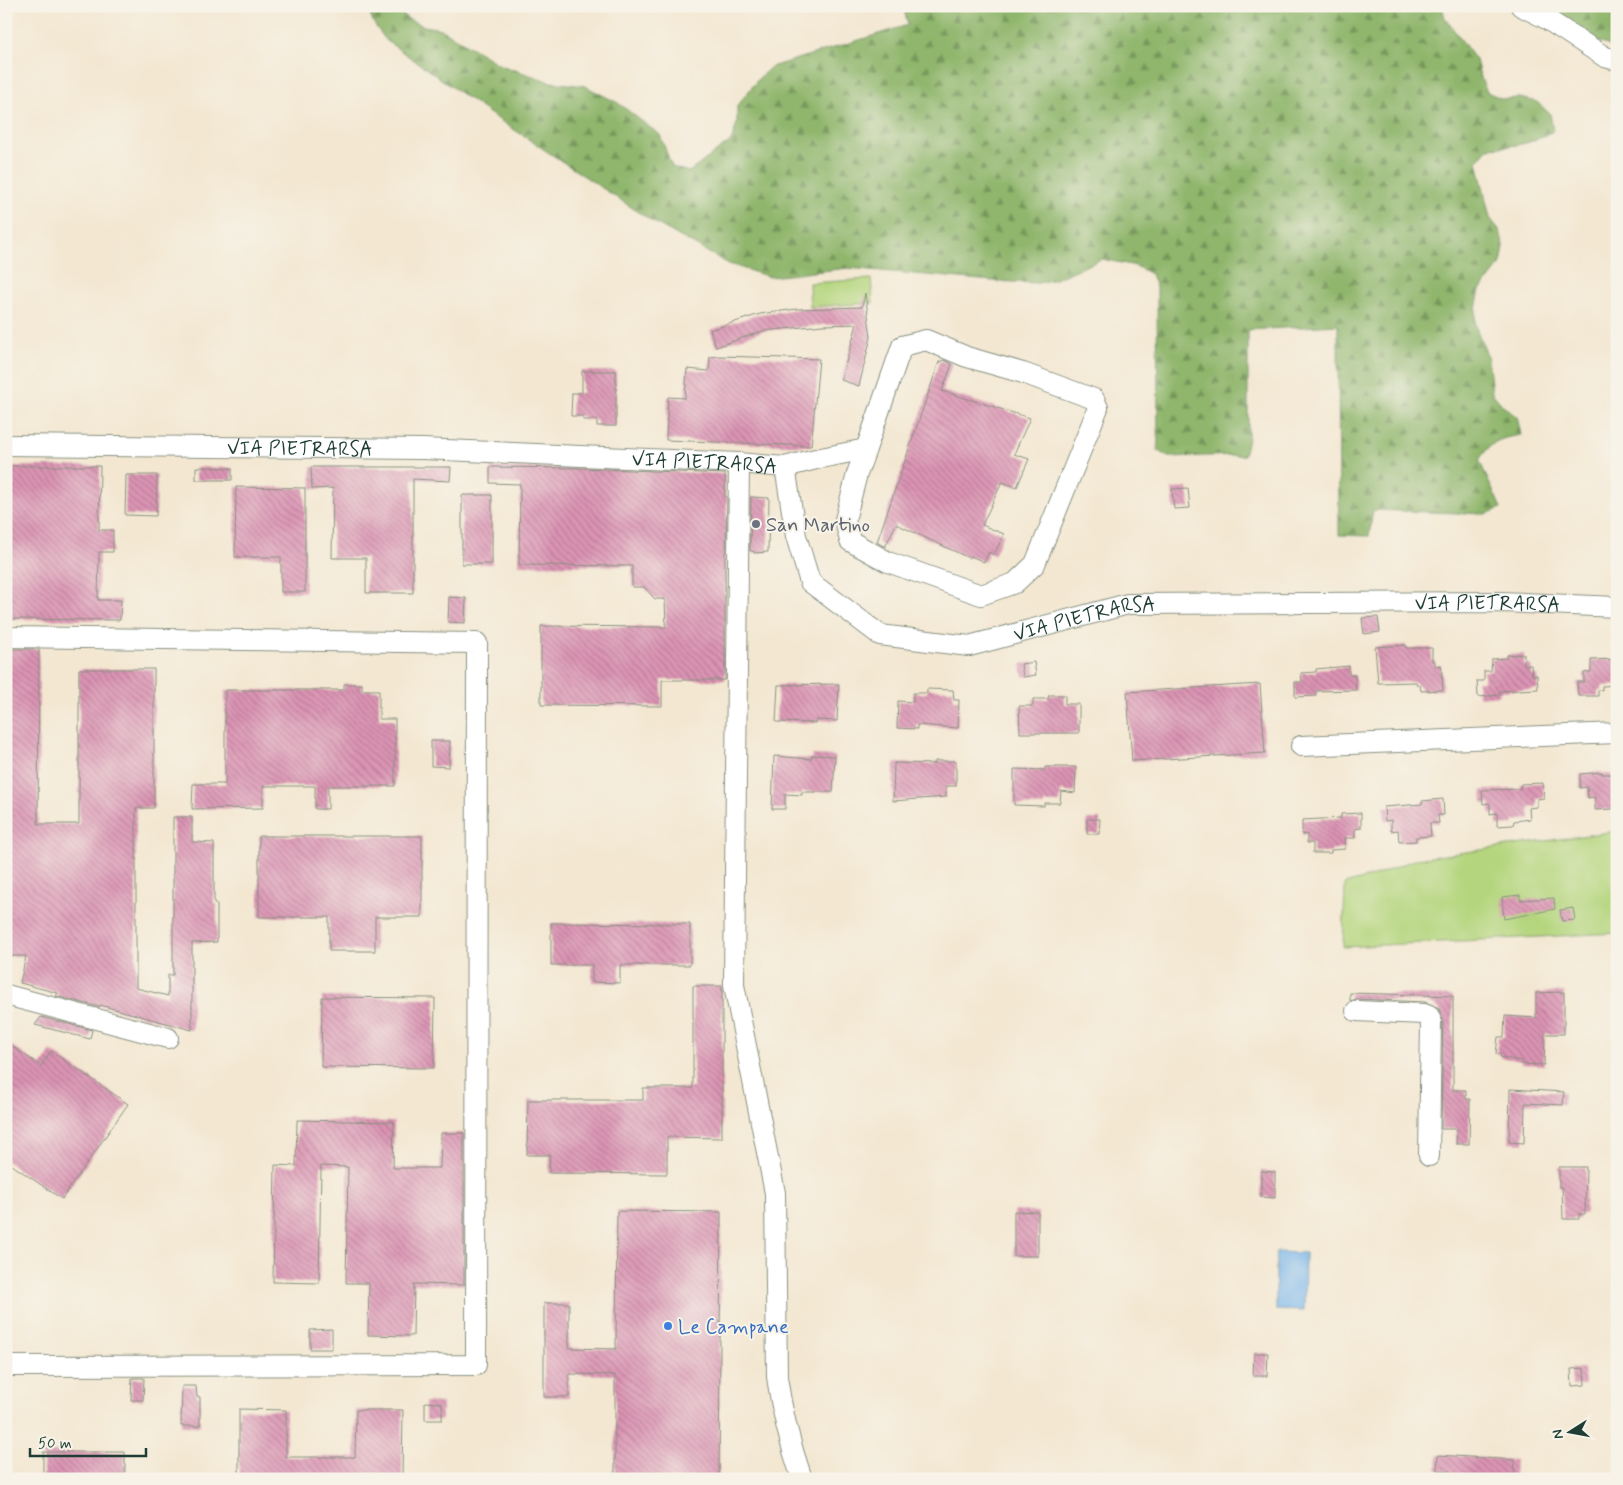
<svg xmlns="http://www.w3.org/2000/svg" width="1623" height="1485" font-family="Mynerve,sans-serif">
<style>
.green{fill:#b4d57d;stroke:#6a8958}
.forest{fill:url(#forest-firs);stroke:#577a50}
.water{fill:#79b6eb;stroke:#4c7a90}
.building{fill:url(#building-back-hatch)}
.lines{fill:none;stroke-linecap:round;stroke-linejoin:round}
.minor-casing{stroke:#899282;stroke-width:22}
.minor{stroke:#fff;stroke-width:20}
.worship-dot{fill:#6b7280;stroke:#f7f3e8;stroke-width:2}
.shop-dot{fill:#3f7fe0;stroke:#f7f3e8;stroke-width:2}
.labels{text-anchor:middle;stroke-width:4;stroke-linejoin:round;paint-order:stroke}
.street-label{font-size:20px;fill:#1f3d34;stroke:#f7f3e8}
.worship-label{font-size:20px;fill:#5b616d;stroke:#f7f3e8;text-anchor:start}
.shop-label{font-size:20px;fill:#366cbe;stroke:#f7f3e8;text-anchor:start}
</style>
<defs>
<pattern id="forest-firs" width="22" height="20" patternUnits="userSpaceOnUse" patternTransform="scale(1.25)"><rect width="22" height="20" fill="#8fb66c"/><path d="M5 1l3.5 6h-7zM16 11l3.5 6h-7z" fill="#74955a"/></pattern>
<pattern id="building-back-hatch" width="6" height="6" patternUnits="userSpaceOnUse" patternTransform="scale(1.25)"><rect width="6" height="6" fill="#dc94b4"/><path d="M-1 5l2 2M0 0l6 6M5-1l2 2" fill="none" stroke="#b27a93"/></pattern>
</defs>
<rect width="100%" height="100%" fill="#f7f3e8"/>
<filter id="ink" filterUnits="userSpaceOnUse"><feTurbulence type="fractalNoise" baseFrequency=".02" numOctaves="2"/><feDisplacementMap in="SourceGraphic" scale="10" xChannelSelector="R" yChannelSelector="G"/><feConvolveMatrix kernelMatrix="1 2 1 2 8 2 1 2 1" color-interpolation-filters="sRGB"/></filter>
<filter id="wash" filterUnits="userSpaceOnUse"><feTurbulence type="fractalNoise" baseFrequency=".0096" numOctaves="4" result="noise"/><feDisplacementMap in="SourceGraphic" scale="20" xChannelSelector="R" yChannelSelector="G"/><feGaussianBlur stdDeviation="1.12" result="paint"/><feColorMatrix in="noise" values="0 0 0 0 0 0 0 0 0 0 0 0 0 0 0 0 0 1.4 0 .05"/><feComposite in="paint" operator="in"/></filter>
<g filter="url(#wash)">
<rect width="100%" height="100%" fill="#f3e7d1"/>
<path class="green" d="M 871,279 L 873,303 L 810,307 L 809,283 Z
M 1617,831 L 1617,933 L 1343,947 L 1345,884 L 1374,876 L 1416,859 Z"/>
<path class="forest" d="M 369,6 L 395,6 L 408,19 L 424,26 L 441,29 L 500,65 L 551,82 L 585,86 L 618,103 L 660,135 L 672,167 L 689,172 L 732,140 L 737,123 L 737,106 L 759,78 L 771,67 L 908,25 L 903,6 L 1442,6 L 1445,18 L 1476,60 L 1480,76 L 1487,92 L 1503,99 L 1520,98 L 1537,102 L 1550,114 L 1553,131 C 1530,145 1514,146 1488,148 L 1477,161 L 1490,218 L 1500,231 L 1504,247 L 1501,264 L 1480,290 L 1476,308 L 1475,325 L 1488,358 L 1492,393 L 1503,406 L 1517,417 L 1521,435 C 1498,439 1493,440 1479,460 L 1501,508 L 1486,514 L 1373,510 L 1369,536 L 1339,535 L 1338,325 L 1248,330 L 1248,439 L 1244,455 L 1168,457 L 1158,450 L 1157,290 L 1151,274 L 1136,266 L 1102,259 L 1055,279 L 1038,283 L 993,281 L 848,268 L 770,277 L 729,264 L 652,221 L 489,113 L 387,41 C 379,31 369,20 369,6 Z
M 1543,6 L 1617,6 L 1617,49 L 1599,42 Z"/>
<path class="water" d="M 1276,1252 L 1305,1253 L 1304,1311 L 1276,1310 Z"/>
<g id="blocks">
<path class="building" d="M 865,293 L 871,337 L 859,386 L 841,380 L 857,324 L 823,325 L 763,331 L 716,347 L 710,330 L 760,314 L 797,309 L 862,307 Z
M 719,356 L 819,359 L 811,446 L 666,440 L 668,397 L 685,398 L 687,369 L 709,371 L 710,357 Z
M 944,360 L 952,364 L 942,391 L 1030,418 L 1014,454 L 1029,459 L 1017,487 L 1002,482 L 982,525 L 1004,534 L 994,555 L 989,552 L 984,562 L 971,556 L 969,558 L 896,524 L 885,547 L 877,542 L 939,362 Z
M 582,371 L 616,371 L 616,426 L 597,426 L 597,420 L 583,420 L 583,416 L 571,416 L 572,393 L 582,393 Z
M 6,466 L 100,466 L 99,530 L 113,530 L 113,552 L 99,552 L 98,600 L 121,600 L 120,620 L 6,619 Z
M 196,467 L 232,468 L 232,480 L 196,480 Z
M 311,467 L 451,467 L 450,481 L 413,479 L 413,593 L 366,593 L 366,558 L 332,558 L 333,488 L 312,489 Z
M 490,467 L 580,468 L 725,474 L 725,497 L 727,497 L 726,551 L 725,551 L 725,680 L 662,680 L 662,706 L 541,705 L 541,626 L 666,627 L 665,599 L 655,599 L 644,587 L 632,587 L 632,566 L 519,565 L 520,484 L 490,483 Z
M 126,475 L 157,475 L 156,516 L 125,515 Z
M 236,487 L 305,488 L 305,592 L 281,592 L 281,557 L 235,557 Z
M 1188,488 L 1190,508 L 1174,509 L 1172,489 Z
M 462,495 L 492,495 L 492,564 L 462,564 Z
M 751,497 L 769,498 L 768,552 L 754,553 L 754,551 L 750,551 Z
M 449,597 L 466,598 L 465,623 L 448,622 Z
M 1378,617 L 1380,632 L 1364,634 L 1362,618 Z
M 1406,645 L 1406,648 L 1432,648 L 1432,661 L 1435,661 L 1435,666 L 1441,665 L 1443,690 L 1421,691 L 1420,685 L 1417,685 L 1416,682 L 1378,683 L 1375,647 Z
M 6,649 L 39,649 L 38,824 L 79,824 L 79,669 L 154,669 L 154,808 L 136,808 L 136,988 L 168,996 L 168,975 L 173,975 L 173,817 L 192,817 L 192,842 L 214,843 L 214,904 L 217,904 L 217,942 L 192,943 L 192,1030 L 100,1005 L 99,1007 L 56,996 L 58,993 L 20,983 L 26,956 L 6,956 Z
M 1524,654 L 1524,665 L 1531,665 L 1532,675 L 1537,675 L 1538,689 L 1499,691 L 1500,695 L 1478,697 L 1477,681 L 1484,681 L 1484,671 L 1491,671 L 1492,659 L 1507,658 L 1507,655 Z
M 1617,659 L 1617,685 L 1602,686 L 1602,690 L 1598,690 L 1598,696 L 1578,696 L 1577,682 L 1584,682 L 1584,673 L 1591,672 L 1591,660 Z
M 1034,662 L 1036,675 L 1023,677 L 1021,664 Z
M 1349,666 L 1349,675 L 1355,675 L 1356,690 L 1316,691 L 1316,696 L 1295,697 L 1295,682 L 1302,682 L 1301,673 L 1316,672 L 1316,669 Z
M 344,684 L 362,684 L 362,690 L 379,690 L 379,719 L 395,719 L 395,786 L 328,786 L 328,809 L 315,809 L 315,786 L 263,786 L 263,808 L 192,809 L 193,784 L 225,784 L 225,690 L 344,690 Z
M 839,684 L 837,721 L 816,720 L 815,723 L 776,722 L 778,685 Z
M 1260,684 L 1265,753 L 1132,761 L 1127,692 Z
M 927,689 L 953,690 L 954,700 L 959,700 L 958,728 L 917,725 L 917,729 L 897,728 L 898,701 L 913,702 L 913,693 L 927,693 Z
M 1049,695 L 1065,695 L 1065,704 L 1079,704 L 1079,733 L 1020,733 L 1019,706 L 1033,706 L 1033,699 L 1048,699 Z
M 431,741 L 450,741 L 449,767 L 431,766 Z
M 812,755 L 835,756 L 833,792 L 802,792 L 802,795 L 785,794 L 785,809 L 772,809 L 774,756 L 811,759 Z
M 935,761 L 956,761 L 956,786 L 946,786 L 946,797 L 893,801 L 894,763 L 935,764 Z
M 1045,767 L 1076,767 L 1075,793 L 1061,791 L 1060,803 L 1044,803 L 1044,806 L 1014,805 L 1014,769 L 1045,770 Z
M 1602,772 L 1602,774 L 1617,774 L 1617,805 L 1613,806 L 1613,809 L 1595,810 L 1595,797 L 1588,798 L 1587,787 L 1580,788 L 1580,774 Z
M 1543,783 L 1544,798 L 1537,799 L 1537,807 L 1529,808 L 1530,819 L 1514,821 L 1513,825 L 1497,826 L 1497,813 L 1490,814 L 1490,803 L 1483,804 L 1482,790 L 1520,789 L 1521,784 Z
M 1443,799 L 1444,815 L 1438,815 L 1439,823 L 1430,823 L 1431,836 L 1416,837 L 1416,841 L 1399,842 L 1398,830 L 1391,831 L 1391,820 L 1385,821 L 1384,807 L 1422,804 L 1422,801 Z
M 1361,813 L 1361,828 L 1355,829 L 1355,838 L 1345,838 L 1345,849 L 1331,850 L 1331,853 L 1313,853 L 1313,843 L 1307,843 L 1307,834 L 1302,835 L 1302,820 L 1341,818 L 1341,814 Z
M 1087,819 L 1100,819 L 1099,834 L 1087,834 Z
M 259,836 L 422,836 L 422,917 L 375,917 L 375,951 L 329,951 L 329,917 L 259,917 Z
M 1520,895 L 1520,900 L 1554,898 L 1555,909 L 1504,919 L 1502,897 Z
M 1573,908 L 1575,920 L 1562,921 L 1560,910 Z
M 551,923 L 690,924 L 690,965 L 620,965 L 620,983 L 592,982 L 592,965 L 551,965 Z
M 693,986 L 722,986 L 722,1138 L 667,1137 L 667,1174 L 549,1173 L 550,1155 L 527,1155 L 528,1100 L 643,1100 L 643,1088 L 693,1088 Z
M 1564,992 L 1564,1034 L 1545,1034 L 1544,1065 L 1521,1064 L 1521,1061 L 1500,1057 L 1501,1054 L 1496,1054 L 1498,1037 L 1504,1037 L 1505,1016 L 1536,1018 L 1536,993 Z
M 1350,993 L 1453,996 L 1453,1090 L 1466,1090 L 1466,1099 L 1470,1099 L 1469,1144 L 1456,1144 L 1457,1129 L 1441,1129 L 1443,1021 L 1439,1009 L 1433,1005 L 1425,1002 L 1357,999 L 1350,1001 Z
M 322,997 L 435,998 L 434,1068 L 321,1067 Z
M 41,1017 L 92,1030 L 90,1039 L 35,1025 Z
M 6,1042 L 41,1066 L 51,1051 L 128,1104 L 62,1199 L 6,1161 Z
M 1510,1089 L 1564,1092 L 1563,1105 L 1525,1103 L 1524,1143 L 1509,1142 Z
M 297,1120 L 394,1122 L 393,1168 L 440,1168 L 441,1133 L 464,1133 L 464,1285 L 414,1284 L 413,1336 L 368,1335 L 369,1283 L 346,1283 L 348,1167 L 321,1166 L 319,1283 L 273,1282 L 275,1165 L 296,1166 Z
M 1559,1167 L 1586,1167 L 1585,1214 L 1579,1214 L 1579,1219 L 1563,1219 L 1562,1187 L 1559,1187 Z
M 1261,1171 L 1275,1172 L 1275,1198 L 1261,1197 Z
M 617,1211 L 721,1212 L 719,1479 L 615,1479 L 615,1375 L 569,1374 L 569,1397 L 544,1397 L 544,1303 L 569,1303 L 569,1348 L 616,1349 Z
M 1014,1211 L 1038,1212 L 1038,1256 L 1014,1256 Z
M 332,1329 L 332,1349 L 310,1349 L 310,1330 Z
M 1254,1353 L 1268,1353 L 1267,1376 L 1253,1376 Z
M 1584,1368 L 1585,1385 L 1572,1386 L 1571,1369 Z
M 132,1378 L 144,1378 L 143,1400 L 131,1400 Z
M 182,1386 L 196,1386 L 197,1397 L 200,1397 L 200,1426 L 181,1426 Z
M 425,1402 L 442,1403 L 442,1420 L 425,1420 Z
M 239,1409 L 286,1410 L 286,1457 L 355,1457 L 356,1410 L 403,1410 L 402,1479 L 239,1479 Z
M 43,1452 L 125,1452 L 125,1479 L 43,1479 Z
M 1438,1455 L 1515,1460 L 1514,1479 L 1450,1479 L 1450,1471 L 1437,1470 Z"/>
</g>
</g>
<g filter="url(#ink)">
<use href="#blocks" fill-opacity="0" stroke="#899282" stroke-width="1"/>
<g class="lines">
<defs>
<g id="minor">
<path d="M 1521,6 L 1545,18 L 1605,57 L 1617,60"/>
<path id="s1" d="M 6,445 L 423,449 L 739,463 L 785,467 L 796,536 L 810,582 L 880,635 L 969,646 L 1128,604 L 1501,602 L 1617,607"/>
<path d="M 739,463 L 734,985 L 775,1193 L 777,1377 C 782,1414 790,1444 802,1479"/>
<path d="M 785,467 L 816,459 L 866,449 L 902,346 L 926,340 L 967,357 L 1023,373 L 1094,399 L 1098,408 L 1035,564 L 1015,583 L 981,595 L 888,562 L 850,541 L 845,520 L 857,474 L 866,449"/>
<path d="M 6,637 L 477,643 L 476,1365 L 6,1366"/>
<path d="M 1301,746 L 1617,733"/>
<path d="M 6,995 L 168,1038"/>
<path d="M 1356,1011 L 1424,1014 L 1429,1016 L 1431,1021 L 1429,1156"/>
</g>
</defs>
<use href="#minor" class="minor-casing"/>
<use href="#minor" class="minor"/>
</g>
</g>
<circle class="worship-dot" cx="756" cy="524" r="5"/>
<circle class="shop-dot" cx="668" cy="1326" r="5"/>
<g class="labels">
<g class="street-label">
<text dy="7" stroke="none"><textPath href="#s1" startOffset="294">VIA PIETRARSA</textPath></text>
<text dy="7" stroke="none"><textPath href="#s1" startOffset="699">VIA PIETRARSA</textPath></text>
<text dy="7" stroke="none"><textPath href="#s1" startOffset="1599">VIA PIETRARSA</textPath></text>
<text dy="7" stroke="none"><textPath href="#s1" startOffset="1194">VIA PIETRARSA</textPath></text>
</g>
<g class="worship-label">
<text x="766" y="531">San Martino</text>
</g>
<g class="shop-label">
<text x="678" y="1333">Le Campane</text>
</g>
</g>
<rect width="1623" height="1485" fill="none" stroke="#f7f3e8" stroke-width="25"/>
<g transform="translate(1570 1432) rotate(259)" stroke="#f7f3e8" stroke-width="4" paint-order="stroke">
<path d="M0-4L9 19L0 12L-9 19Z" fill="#1f3d34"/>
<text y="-8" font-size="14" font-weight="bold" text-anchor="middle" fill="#1f3d34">N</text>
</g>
<path d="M30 1448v8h116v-8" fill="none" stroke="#1f3d34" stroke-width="2.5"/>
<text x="38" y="1448" font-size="15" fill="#1f3d34" stroke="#f7f3e8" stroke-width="4" paint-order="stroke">50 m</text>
</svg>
